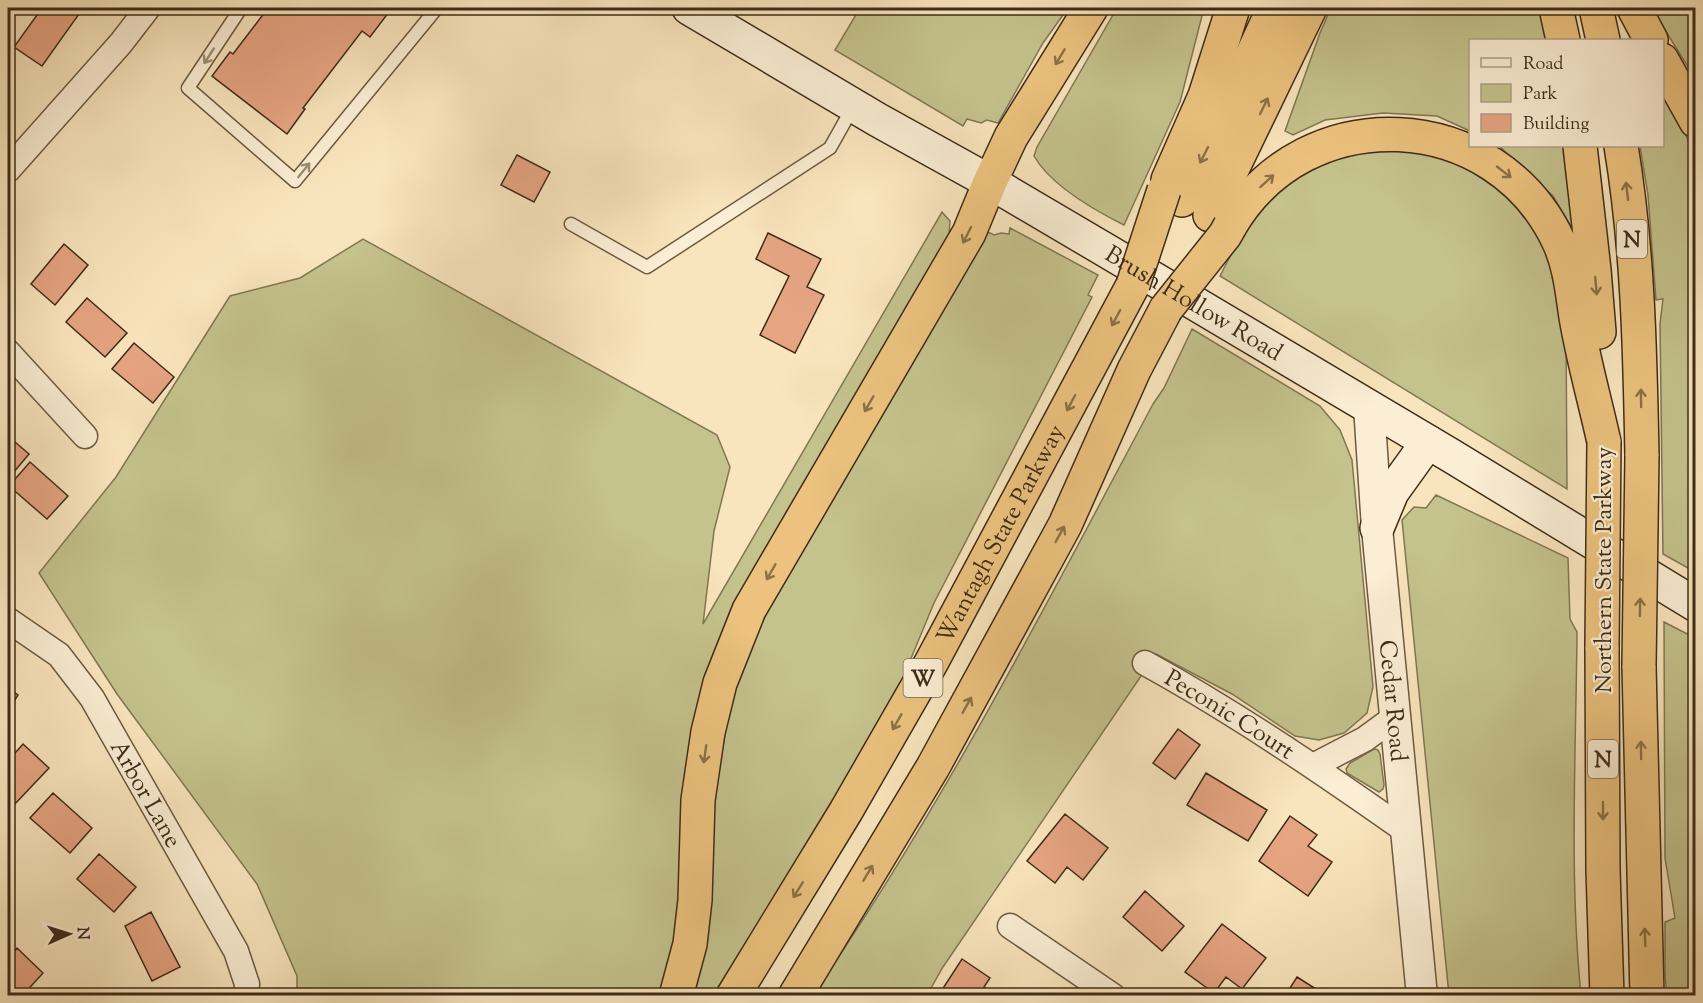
<svg xmlns="http://www.w3.org/2000/svg" width="1703" height="1003" font-family="'Sorts Mill Goudy',serif">
<style>
.green{fill:#c4c28d;stroke:#817753;stroke-width:1.5}
.building{fill:#e6a483;stroke:#3e2c19;stroke-width:1.5}
.lines{fill:none;stroke-linecap:round;stroke-linejoin:round}
.service-casing{stroke:#6d5a42;stroke-width:15}
.minor-casing{stroke:#6d5a42;stroke-width:27}
.tertiary-casing{stroke:#6d5a42;stroke-width:33}
.secondary-casing{stroke:#3e2c19;stroke-width:36}
.motorway-casing{stroke:#3e2c19;stroke-width:36}
.service{stroke:#fbeed4;stroke-width:12}
.minor{stroke:#fbeed4;stroke-width:24}
.tertiary{stroke:#fbeed4;stroke-width:30}
.secondary{stroke:#fbeed4;stroke-width:33}
.motorway{stroke:#ecc27e;stroke-width:33}
.motorway-bridge-casing{stroke:#3e2c19;stroke-width:36;stroke-linecap:butt}
.motorway-bridge{stroke:#ecc27e;stroke-width:33}
.oneway{stroke:#9c8d76}
.oneway2{stroke:#8c7046}
.labels{text-anchor:middle;stroke-width:4.5;stroke-linejoin:round;paint-order:stroke}
.shield{fill:#fbeed4;stroke:#776651;stroke-width:1.5}
.shield-label{font-size:22px;font-weight:bold;fill:#3e2c19}
.street-label{font-size:24px;fill:#3e2c19;stroke:#fbeed4}
</style>
<rect width="100%" height="100%" fill="#f9e5bd"/>
<filter id="stains"><feTurbulence type="fractalNoise" baseFrequency=".00333" numOctaves="4"/><feColorMatrix values="0 0 0 0 .2 0 0 0 0 .09 0 0 0 0 .02 0 0 0 .5 -.17"/></filter>
<radialGradient id="worn" r=".72"><stop offset=".6" stop-color="#630" stop-opacity="0"/><stop offset="1" stop-color="#630" stop-opacity=".3"/></radialGradient>
<path class="green" d="M 860,8 L 1068,8 L 1043,43 L 998,123 L 987,120 L 981,123 L 967,119 L 963,126 L 835,50 Z
M 1117,8 L 1204,8 L 1180,102 L 1124,225 C 1094,210 1051,186 1034,156 L 1037,147 Z
M 1331,8 L 1542,8 L 1550,40 L 1470,40 L 1470,131 L 1437,116 L 1383,113 L 1325,120 L 1293,135 L 1285,131 L 1320,33 Z
M 1651,8 L 1695,8 L 1695,78 Z
M 1663,83 L 1695,156 L 1695,572 L 1663,554 L 1660,324 L 1663,299 L 1656,300 L 1648,195 L 1640,146 L 1662,146 Z
M 1397,143 L 1461,156 L 1522,203 L 1560,267 L 1552,277 L 1566,323 L 1567,489 L 1220,276 L 1244,229 L 1271,193 L 1335,155 Z
M 1499,146 L 1567,146 L 1580,242 L 1553,196 Z
M 942,212 L 950,221 L 949,235 L 721,639 L 679,919 L 661,995 L 297,995 L 297,976 L 257,884 L 117,694 L 39,573 L 116,477 L 230,296 L 300,278 L 363,239 L 717,435 L 730,467 L 714,531 L 703,624 Z
M 1010,228 L 1098,275 L 1088,295 L 1092,297 L 934,603 L 895,697 L 748,943 L 713,995 L 691,996 L 713,798 L 734,685 L 780,583 L 988,232 L 994,235 L 1001,233 L 1009,234 Z
M 1192,329 L 1320,406 L 1340,430 L 1352,460 L 1373,687 L 1367,713 L 1344,733 L 1319,740 L 1295,736 L 1232,694 L 1156,654 L 943,967 L 927,995 L 812,996 C 942,808 1046,605 1153,404 L 1164,388 Z
M 1436,495 L 1568,558 L 1570,619 L 1577,632 C 1576,753 1569,875 1581,995 L 1449,995 L 1402,520 L 1414,507 L 1426,508 Z
M 1664,622 L 1695,638 L 1695,995 L 1667,995 L 1665,976 L 1665,922 L 1675,918 L 1665,858 Z
M 1374,749 L 1378,750 L 1380,754 L 1384,785 L 1383,789 L 1379,792 L 1347,773 L 1346,769 L 1350,763 Z"/>
<path class="building" d="M 42,8 L 70,8 L 79,14 L 42,66 L 14,47 Z
M 268,8 L 392,8 L 370,37 L 362,31 L 303,108 L 305,109 L 287,134 L 212,76 L 230,52 L 233,54 Z
M 517,155 L 550,172 L 534,202 L 501,185 Z
M 768,233 L 821,259 L 807,287 L 824,295 L 795,353 L 760,335 L 789,276 L 756,259 Z
M 64,244 L 88,265 L 55,305 L 31,284 Z
M 87,298 L 127,333 L 105,357 L 66,322 Z
M 134,343 L 174,377 L 153,403 L 112,369 Z
M 8,436 L 29,454 L 8,479 Z
M 30,462 L 68,496 L 47,519 L 9,486 Z
M 8,688 L 18,695 L 8,711 Z
M 1178,729 L 1200,745 L 1175,779 L 1153,763 Z
M 23,744 L 49,768 L 14,805 L 8,799 L 8,761 Z
M 1206,773 L 1267,810 L 1248,841 L 1187,805 Z
M 53,793 L 92,828 L 70,853 L 30,818 Z
M 1065,814 L 1108,848 L 1083,880 L 1067,867 L 1055,883 L 1027,861 Z
M 1290,816 L 1317,835 L 1308,846 L 1332,862 L 1308,896 L 1259,861 Z
M 99,854 L 136,887 L 114,912 L 77,879 Z
M 1145,891 L 1184,926 L 1162,951 L 1123,917 Z
M 151,912 L 180,967 L 152,981 L 125,926 Z
M 1222,924 L 1266,958 L 1242,989 L 1226,977 L 1214,993 L 1185,972 Z
M 17,948 L 43,973 L 22,996 L 8,982 L 8,959 Z
M 962,959 L 990,978 L 984,987 L 997,996 L 938,996 Z
M 1297,977 L 1327,996 L 1285,996 Z"/>
<g class="lines">
<defs>
<path id="service" d="M 241,8 L 188,88 L 295,181 L 437,8
M 571,224 L 647,267 L 830,148 L 853,107"/>
<g id="minor">
<path d="M 8,170 L 121,43 L 148,8"/>
<path d="M 8,352 L 85,436"/>
<path id="s1" d="M 8,620 L 59,655 L 92,698 L 236,951 L 247,984 L 246,996"/>
<path id="s2" d="M 1145,663 C 1236,713 1322,772 1406,831"/>
<path d="M 1313,766 L 1365,739 L 1395,717"/>
<path d="M 1010,926 L 1113,996"/>
</g>
<g id="tertiary">
<path id="s3" d="M 1369,406 L 1377,528 L 1422,996"/>
</g>
<g id="secondary">
<path id="s4" d="M 689,8 L 878,120 L 990,182 L 1107,251 L 1450,455 L 1696,605"/>
<path d="M 1377,528 L 1392,492 L 1428,442"/>
</g>
<g id="motorway">
<path d="M 1556,8 L 1563,40"/>
<path d="M 1596,8 L 1603,40"/>
<path d="M 1634,8 L 1651,40"/>
<path d="M 1662,60 L 1696,121"/>
<path d="M 1580,146 L 1594,270 L 1599,332"/>
<path d="M 1621,146 C 1638,248 1640,352 1642,456"/>
<path d="M 1168,180 L 1205,96 L 1233,8"/>
<path d="M 1182,200 L 1219,127 L 1274,8"/>
<path d="M 1210,215 L 1310,8"/>
<path d="M 1230,226 C 1305,97 1496,106 1559,242 C 1570,266 1572,291 1576,317 C 1583,359 1595,401 1604,442"/>
<path d="M 1602,647 L 1603,870 L 1607,996"/>
<path d="M 1639,666 L 1647,996"/>
<path d="M 676,996 L 690,944 L 695,900 L 698,800 L 708,732 L 720,683 L 749,610 L 969,233 L 990,182 L 1011,137 L 1091,8"/>
<path id="s5" d="M 733,996 L 846,811 L 931,663 L 1133,285"/>
<path d="M 795,996 L 933,767 L 1065,525 L 1134,370 L 1166,309"/>
</g>
</defs>
<use href="#service" class="service-casing"/>
<use href="#minor" class="minor-casing"/>
<use href="#tertiary" class="tertiary-casing"/>
<use href="#secondary" class="secondary-casing"/>
<use href="#motorway" class="motorway-casing"/>
<use href="#service" class="service"/>
<use href="#minor" class="minor"/>
<use href="#tertiary" class="tertiary"/>
<use href="#secondary" class="secondary"/>
<use href="#motorway" class="motorway"/>
<defs>
<path id="motorway-bridge" d="M 1133,285 L 1164,190
M 1166,309 L 1225,235 L 1230,226
M 1602,647 L 1604,442
M 1639,666 L 1642,456"/>
</defs>
<use href="#motorway-bridge" class="motorway-bridge-casing"/>
<use href="#motorway-bridge" class="motorway-bridge"/>
</g>
<defs><path id="oneway-shaft" d="M-6 0H5M1.5-3L5.5 0L1.5 3" fill="none" stroke-width="1.6" stroke-linecap="round" stroke-linejoin="round" transform="scale(1.5)"/></defs>
<g class="oneway">
<use href="#oneway-shaft" transform="translate(209 56) rotate(123)"/>
<use href="#oneway-shaft" transform="translate(304 170) rotate(-51)"/>
</g>
<g class="oneway2">
<use href="#oneway-shaft" transform="translate(1060 57) rotate(121)"/>
<use href="#oneway-shaft" transform="translate(1264 106) rotate(-64)"/>
<use href="#oneway-shaft" transform="translate(1204 155) rotate(117)"/>
<use href="#oneway-shaft" transform="translate(1504 172) rotate(38)"/>
<use href="#oneway-shaft" transform="translate(1267 181) rotate(-42)"/>
<use href="#oneway-shaft" transform="translate(1627 191) rotate(-97)"/>
<use href="#oneway-shaft" transform="translate(967 235) rotate(117)"/>
<use href="#oneway-shaft" transform="translate(1596 286) rotate(85)"/>
<use href="#oneway-shaft" transform="translate(1116 318) rotate(118)"/>
<use href="#oneway-shaft" transform="translate(1641 398) rotate(-91)"/>
<use href="#oneway-shaft" transform="translate(1071 403) rotate(118)"/>
<use href="#oneway-shaft" transform="translate(869 404) rotate(120)"/>
<use href="#oneway-shaft" transform="translate(1060 534) rotate(-61)"/>
<use href="#oneway-shaft" transform="translate(771 572) rotate(120)"/>
<use href="#oneway-shaft" transform="translate(1640 607) rotate(-89)"/>
<use href="#oneway-shaft" transform="translate(967 705) rotate(-61)"/>
<use href="#oneway-shaft" transform="translate(897 722) rotate(120)"/>
<use href="#oneway-shaft" transform="translate(1641 750) rotate(-91)"/>
<use href="#oneway-shaft" transform="translate(705 754) rotate(98)"/>
<use href="#oneway-shaft" transform="translate(1603 811) rotate(90)"/>
<use href="#oneway-shaft" transform="translate(868 873) rotate(-59)"/>
<use href="#oneway-shaft" transform="translate(798 890) rotate(122)"/>
<use href="#oneway-shaft" transform="translate(1645 937) rotate(-92)"/>
</g>
<g class="labels">
<g class="shield">
<rect x="1617" y="220" width="30" height="38" rx="4.5"/>
<rect x="903.5" y="659" width="39" height="38" rx="4.5"/>
<rect x="1588" y="740" width="30" height="38" rx="4.5"/>
</g>
<g class="shield-label">
<text x="1632" y="247">N</text>
<text x="923" y="686">W</text>
<text x="1603" y="767">N</text>
</g>
<g class="street-label">
<text dy="8" stroke="none"><textPath href="#s4" startOffset="585">Brush Hollow Road</textPath></text>
<text dy="8" stroke="none"><textPath href="#s5" startOffset="534">Wantagh State Parkway</textPath></text>
<text transform="translate(1603 570) rotate(-90)" y="8">Northern State Parkway</text>
<text dy="8" stroke="none"><textPath href="#s3" startOffset="296">Cedar Road</textPath></text>
<text dy="8" stroke="none"><textPath href="#s2" startOffset="99">Peconic Court</textPath></text>
<text dy="8" stroke="none"><textPath href="#s1" startOffset="226">Arbor Lane</textPath></text>
</g>
</g>
<rect width="1703" height="1003" fill="none" stroke="#f9e5bd" stroke-width="30"/>
<rect x="9" y="9" width="1685" height="985" fill="none" stroke="#3e2c19" stroke-width="3"/>
<rect x="15" y="15" width="1673" height="973" fill="none" stroke="#3e2c19" stroke-width="1.5"/>
<rect x="1469" y="39" width="195" height="108" fill="#fbeed4" stroke="#afa089" stroke-width="1.5"/>
<rect x="1481" y="58" width="30" height="9" fill="#fbeed4" stroke="#afa089" stroke-width="1.5"/>
<text x="1523" y="69" font-size="18" fill="#3e2c19">Road</text>
<rect x="1481" y="84" width="30" height="18" fill="#c4c28d" stroke="#afa089" stroke-width="1.5"/>
<text x="1523" y="99" font-size="18" fill="#3e2c19">Park</text>
<rect x="1481" y="114" width="30" height="18" fill="#e6a483" stroke="#afa089" stroke-width="1.5"/>
<text x="1523" y="129" font-size="18" fill="#3e2c19">Building</text>
<g transform="translate(69 934) rotate(87)" stroke="#fbeed4" stroke-width="4.5" paint-order="stroke">
<path d="M0-4.5L10 22L0 15L-10 22Z" fill="#3e2c19"/>
<text y="-9" font-size="16" font-weight="bold" text-anchor="middle" fill="#3e2c19">N</text>
</g>
<rect width="100%" height="100%" filter="url(#stains)"/>
<rect width="100%" height="100%" fill="url(#worn)"/>
</svg>
